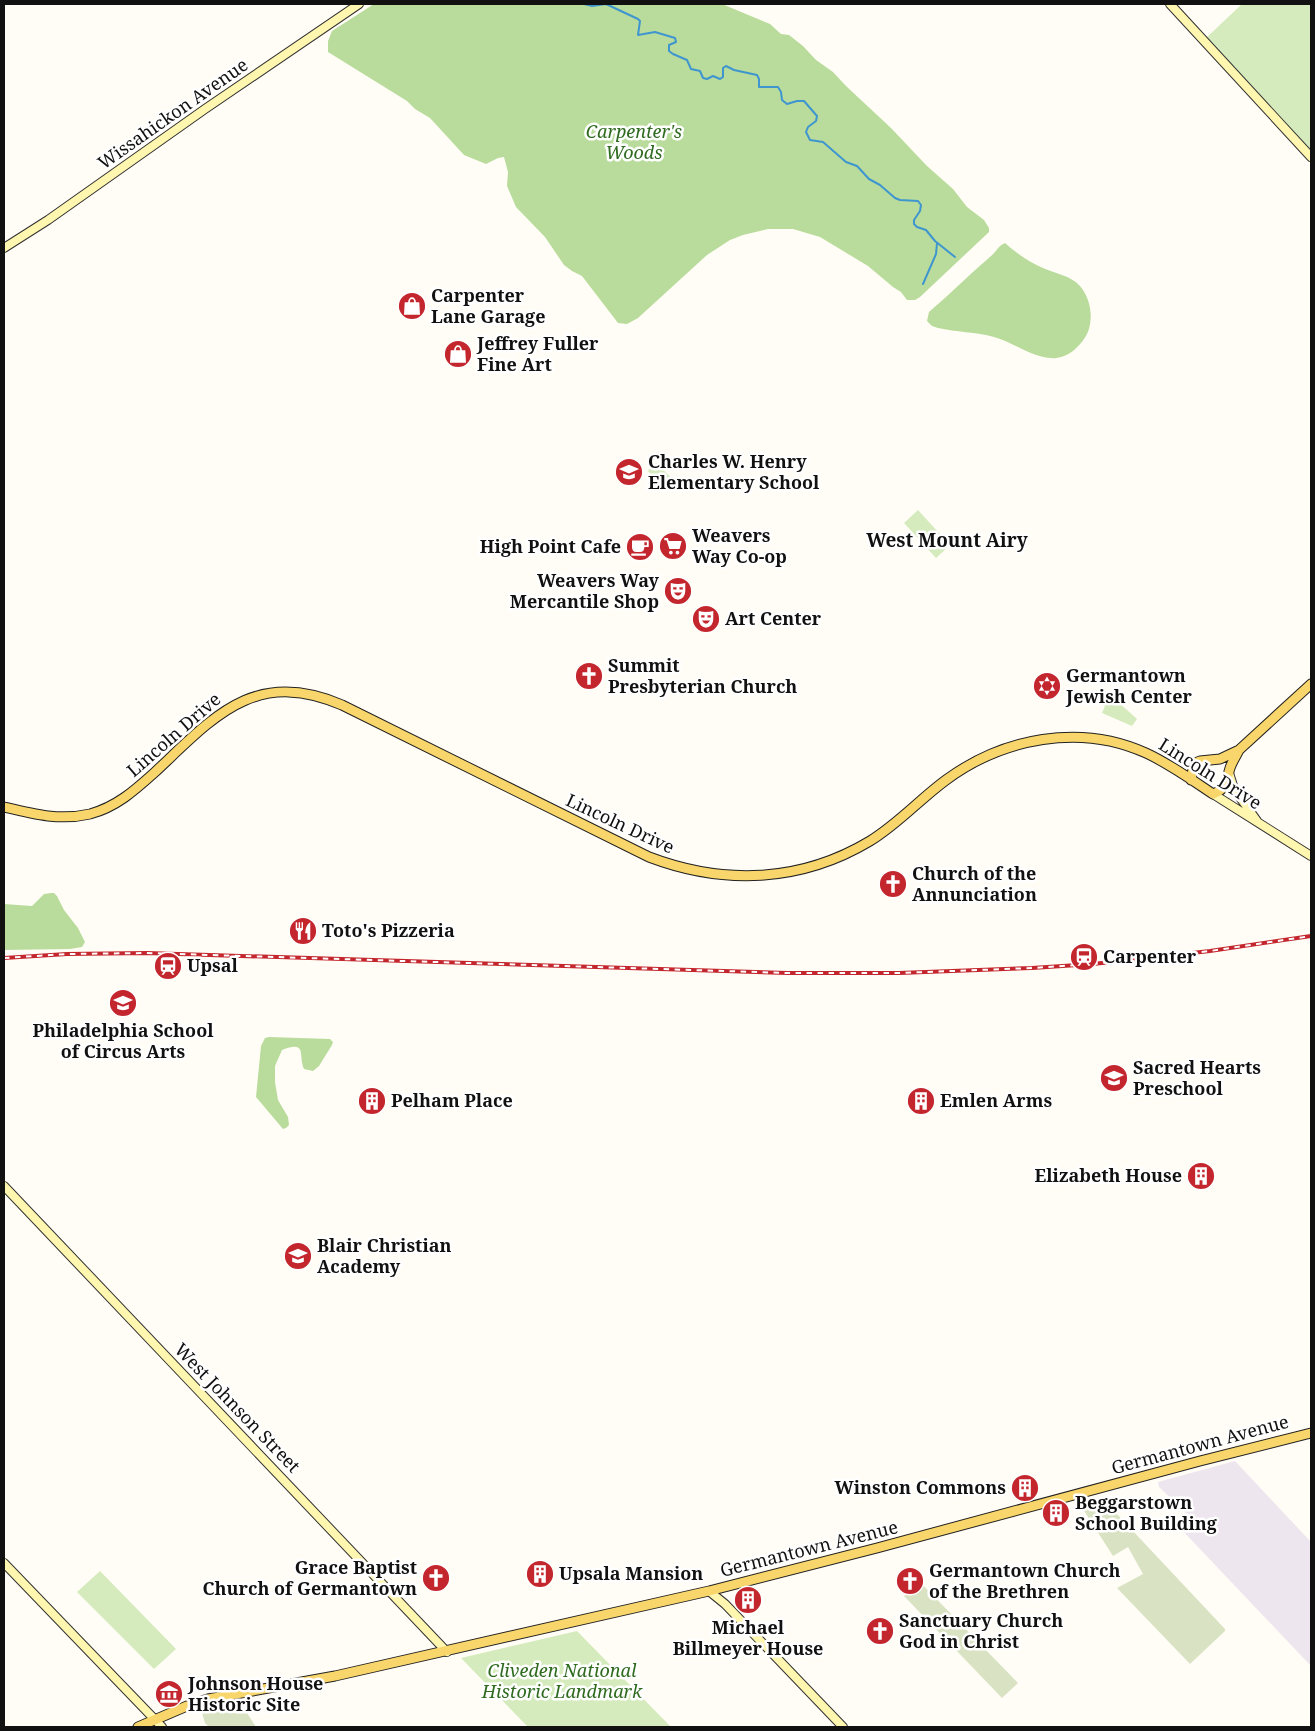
<svg xmlns="http://www.w3.org/2000/svg" width="1315" height="1731" font-family="'Noto Serif',serif">
<style>
.industrial{fill:#eee6ef}
.green{fill:#d5ebbd}
.forest{fill:#b9dc9c}
.cemetery{fill:#d9e3c4}
.lines{fill:none;stroke-linecap:round;stroke-linejoin:round}
.stream{stroke:#3f96cf;stroke-width:2}
.secondary-casing{stroke:#333;stroke-width:10}
.primary-casing{stroke:#222;stroke-width:11}
.secondary{stroke:#fff6b0;stroke-width:8}
.primary{stroke:#f9d66b;stroke-width:9}
.rail-casing{stroke:#c4262e;stroke-width:4}
.rail{stroke:#fff;stroke-width:2;stroke-dasharray:5.5;stroke-linecap:butt}
.labels{text-anchor:middle;stroke-width:5;stroke-linejoin:round;paint-order:stroke}
.street-label{font-size:18px;fill:#111;stroke:#fff}
.park-label{font-size:18px;font-style:italic;fill:#2f6b1f;stroke:#fff}
.poi-label{font-size:18px;font-weight:bold;fill:#111;stroke:#fff;text-anchor:start}
.neighbourhood-label{font-size:19px;font-weight:bold;fill:#111;stroke:#fff}
</style>
<rect width="100%" height="100%" fill="#fffdf5"/>
<path class="industrial" d="M 1235,1461 L 1311,1542 L 1311,1666 L 1180,1528 L 1191,1518 L 1159,1487 L 1158,1482 Z"/>
<path class="green" d="M 1242,4 L 1311,4 L 1311,151 L 1206,38 Z
M 654,463 L 655,464 L 657,463 L 676,483 L 671,490 L 667,491 L 661,488 L 658,479 L 655,479 L 648,471 Z
M 918,510 L 949,544 L 948,547 L 936,558 L 904,523 Z
M 1106,691 L 1137,719 L 1132,726 L 1102,713 L 1105,706 L 1102,705 Z
M 100,1571 L 176,1649 L 154,1669 L 77,1592 Z
M 577,1631 L 671,1727 L 528,1727 L 461,1658 Z"/>
<path class="forest" d="M 374,4 L 722,4 L 770,24 L 781,34 L 789,35 L 803,46 L 816,60 L 833,72 L 846,86 L 891,128 L 927,166 L 953,189 L 967,207 L 984,220 L 989,228 L 989,232 L 920,297 L 915,300 L 907,300 L 901,292 L 893,287 L 868,266 L 820,237 L 793,229 L 768,229 L 743,235 L 730,240 L 707,255 L 638,318 L 627,324 L 618,323 L 582,276 L 572,271 L 564,265 L 545,237 L 516,207 L 507,186 L 508,172 L 504,157 L 498,158 L 486,164 L 464,155 L 430,118 L 415,109 L 407,101 L 328,52 L 328,41 L 332,31 Z
M 1005,243 C 1016,253 1029,262 1043,268 C 1056,274 1070,275 1080,286 C 1090,298 1093,314 1089,329 C 1086,338 1080,345 1073,351 C 1047,371 1020,344 994,337 C 976,332 956,332 938,328 L 932,326 L 927,321 L 929,312 C 950,294 970,274 991,256 C 997,251 998,246 1005,243 Z
M 51,893 L 54,893 L 57,896 L 64,910 L 78,928 L 85,942 L 82,947 L 70,949 L 4,950 L 4,904 L 32,906 L 44,894 Z
M 269,1037 L 330,1039 L 333,1042 L 332,1045 L 319,1066 L 313,1071 L 304,1069 C 298,1056 308,1040 282,1050 L 275,1066 L 275,1082 L 278,1100 L 288,1117 L 289,1125 L 286,1128 L 283,1129 L 256,1097 L 261,1046 L 265,1038 Z"/>
<path class="cemetery" d="M 1101,1497 L 1225,1629 L 1225,1631 L 1190,1664 L 1117,1588 L 1143,1574 L 1128,1547 L 1113,1556 L 1079,1503 Z
M 919,1581 L 1018,1683 L 1002,1698 L 904,1596 Z
M 240,1702 L 256,1727 L 209,1727 L 205,1723 L 201,1710 Z"/>
<g class="lines">
<path class="stream" d="M 584,4 L 592,6 L 606,4 L 638,19 L 640,21 L 638,35 L 655,32 L 675,38 L 676,42 L 669,45 L 669,51 L 673,54 L 687,60 L 691,69 L 700,71 L 703,78 L 707,79 L 713,76 L 720,79 L 723,77 L 723,68 L 726,66 L 734,70 L 757,75 L 759,79 L 759,87 L 778,87 L 781,92 L 782,100 L 787,104 L 797,101 L 804,101 L 817,116 L 816,121 L 808,127 L 806,132 L 810,140 L 823,142 L 846,162 L 857,166 L 869,179 L 880,185 L 895,198 L 900,200 L 918,201 L 921,205 L 920,211 L 914,220 L 914,224 L 917,227 L 926,230 L 935,241 L 955,257
M 923,284 L 936,254 L 937,243"/>
<defs>
<path id="secondary" d="M 1170,4 L 1311,157
M 4,248 L 48,220 L 205,109 L 359,4
M 1229,773 L 1234,789 L 1257,821
M 1213,794 L 1311,856
M 4,1186 L 447,1652
M 4,1563 L 162,1727
M 709,1591 L 725,1604 L 843,1727"/>
<path id="primary" d="M 1191,780 L 1193,769 L 1195,763 L 1200,761 L 1220,759 L 1239,750 L 1311,684
M 4,807 C 33,814 60,821 90,814 C 116,807 134,791 154,773 C 213,718 254,667 342,705 L 649,857 C 723,885 800,883 870,841 C 898,824 920,799 946,780 C 1003,738 1080,723 1146,753 C 1170,764 1192,780 1213,794 C 1227,789 1226,781 1230,768 C 1232,762 1236,756 1239,750
M 138,1727 L 187,1706 L 208,1699 L 335,1676 L 709,1591 L 877,1548 L 1200,1461 L 1311,1433"/>
</defs>
<use href="#secondary" class="secondary-casing"/>
<use href="#primary" class="primary-casing"/>
<use href="#secondary" class="secondary"/>
<use href="#primary" class="primary"/>
<defs>
<path id="rail" d="M 4,958 L 67,954 L 147,953 L 788,973 L 899,973 L 1032,968 L 1093,964 L 1210,951 L 1311,936"/>
</defs>
<use href="#rail" class="rail-casing"/>
<use href="#rail" class="rail"/>
</g>
<defs>
<symbol id="shop-disc" viewBox="-11 -11 22 22"><circle r="9.5" fill="#c4262e" stroke="#fff"/><path d="M-5-2.5h2.3a2.7 3.5 0 0 1 5.4 0H5L5.5 6h-11ZM-1.5-2.5h3a1.5 2.3 0 0 0-3 0Z" fill="#fff"/></symbol>
<symbol id="school-disc" viewBox="-11 -11 22 22"><circle r="9.5" fill="#c4262e" stroke="#fff"/><path d="M0-5L7-2L0 1L-7-2ZM-4 1L0 2.5L4 1V4Q0 6-4 4Z" fill="#fff"/></symbol>
<symbol id="supermarket-disc" viewBox="-11 -11 22 22"><circle r="9.5" fill="#c4262e" stroke="#fff"/><path d="M-6-5.5h2.5l.6 2H6L4.5 2H-2.5L-4.4-4H-6ZM-1.5 3.2a1.3 1.3 0 1 0 .1 0ZM3 3.2a1.3 1.3 0 1 0 .1 0Z" fill="#fff"/></symbol>
<symbol id="cafe-disc" viewBox="-11 -11 22 22"><circle r="9.5" fill="#c4262e" stroke="#fff"/><path d="M-5.5-4.5H6V0H3Q3 3.5 0 3.5H-2.5Q-5.5 3.5-5.5 0ZM3-3.2v2h1.7v-2ZM-6 4.5H4V6H-6Z" fill="#fff"/></symbol>
<symbol id="theatre-disc" viewBox="-11 -11 22 22"><circle r="9.5" fill="#c4262e" stroke="#fff"/><path d="M-5-5.5Q0-4 5-5.5V0Q5 5 0 6Q-5 5-5 0ZM-3.3-2.5H-1v1.5H-3.3ZM1-2.5H3.3v1.5H1ZM-2.8 1Q0 5.5 2.8 1Z" fill="#fff"/></symbol>
<symbol id="church-disc" viewBox="-11 -11 22 22"><circle r="9.5" fill="#c4262e" stroke="#fff"/><path d="M-1.2-6h2.4v3.5h3.3v2.4h-3.3V6h-2.4V-.1h-3.3v-2.4h3.3Z" fill="#fff"/></symbol>
<symbol id="synagogue-disc" viewBox="-11 -11 22 22"><circle r="9.5" fill="#c4262e" stroke="#fff"/><path d="M0-6.5L5.6 3.2H-5.6ZM0 6.5L5.6-3.2H-5.6Z" fill="#fff"/></symbol>
<symbol id="restaurant-disc" viewBox="-11 -11 22 22"><circle r="9.5" fill="#c4262e" stroke="#fff"/><path d="M-5-6h1v4h1v-4h1v4h1v-4h1v5L-1.5 .5V6h-2V.5L-5-1ZM5-6V6H3V1.5H1.5Q1.5-4 5-6Z" fill="#fff"/></symbol>
<symbol id="station-disc" viewBox="-11 -11 22 22"><circle r="9.5" fill="#c4262e" stroke="#fff"/><path d="M-3-6H3Q5-6 5-4V2Q5 4 3 4L4.5 6H3L1.5 4h-3L-3 6H-4.5L-3 4Q-5 4-5 2V-4Q-5-6-3-6ZM-3.5-4v3h7v-3ZM-3.5 1v1.5H-2V1ZM2 1v1.5H3.5V1Z" fill="#fff"/></symbol>
<symbol id="building-disc" viewBox="-11 -11 22 22"><circle r="9.5" fill="#c4262e" stroke="#fff"/><path d="M-4-6H4V6H1V3H-1V6H-4ZM-2.5-4.3h1.7v1.8h-1.7ZM.8-4.3h1.7v1.8H.8ZM-2.5-1h1.7V.8h-1.7ZM.8-1h1.7V.8H.8Z" fill="#fff"/></symbol>
<symbol id="museum-disc" viewBox="-11 -11 22 22"><circle r="9.5" fill="#c4262e" stroke="#fff"/><path d="M0-6L6-3V-2H-6V-3ZM-5-1h2V3h-2ZM-1-1h2V3h-2ZM3-1h2V3H3ZM-6 4H6V6H-6Z" fill="#fff"/></symbol>
</defs>
<g fill-rule="evenodd">
<use href="#shop-disc" x="396" y="290" width="32" height="32"/>
<use href="#shop-disc" x="442" y="338" width="32" height="32"/>
<use href="#school-disc" x="613" y="456" width="32" height="32"/>
<use href="#supermarket-disc" x="657" y="530" width="32" height="32"/>
<use href="#cafe-disc" x="624" y="531" width="32" height="32"/>
<use href="#theatre-disc" x="662" y="575" width="32" height="32"/>
<use href="#theatre-disc" x="690" y="603" width="32" height="32"/>
<use href="#church-disc" x="573" y="660" width="32" height="32"/>
<use href="#synagogue-disc" x="1031" y="670" width="32" height="32"/>
<use href="#church-disc" x="877" y="868" width="32" height="32"/>
<use href="#restaurant-disc" x="287" y="915" width="32" height="32"/>
<use href="#station-disc" x="1068" y="941" width="32" height="32"/>
<use href="#station-disc" x="152" y="950" width="32" height="32"/>
<use href="#school-disc" x="107" y="987" width="32" height="32"/>
<use href="#school-disc" x="1098" y="1062" width="32" height="32"/>
<use href="#building-disc" x="356" y="1085" width="32" height="32"/>
<use href="#building-disc" x="905" y="1085" width="32" height="32"/>
<use href="#building-disc" x="1185" y="1160" width="32" height="32"/>
<use href="#school-disc" x="282" y="1240" width="32" height="32"/>
<use href="#building-disc" x="1009" y="1472" width="32" height="32"/>
<use href="#building-disc" x="1040" y="1497" width="32" height="32"/>
<use href="#building-disc" x="524" y="1558" width="32" height="32"/>
<use href="#church-disc" x="420" y="1562" width="32" height="32"/>
<use href="#church-disc" x="894" y="1565" width="32" height="32"/>
<use href="#building-disc" x="732" y="1584" width="32" height="32"/>
<use href="#church-disc" x="864" y="1615" width="32" height="32"/>
<use href="#museum-disc" x="153" y="1678" width="32" height="32"/>
</g>
<g class="labels">
<g class="street-label">
<text transform="translate(173 114) rotate(-35)" y="6">Wissahickon Avenue</text>
<text transform="translate(174 735) rotate(-41)" y="6">Lincoln Drive</text>
<text transform="translate(1210 774) rotate(32)" y="6">Lincoln Drive</text>
<text transform="translate(620 824) rotate(25)" y="6">Lincoln Drive</text>
<text transform="translate(237 1408) rotate(46)" y="6">West Johnson Street</text>
<text transform="translate(1200 1445) rotate(-15)" y="6">Germantown Avenue</text>
<text transform="translate(809 1549) rotate(-14)" y="6">Germantown Avenue</text>
</g>
<g class="park-label">
<text x="634" y="138">Carpenter's<tspan x="634" dy="21">Woods</tspan></text>
<text x="562" y="1677">Cliveden National<tspan x="562" dy="21">Historic Landmark</tspan></text>
</g>
<g class="poi-label">
<text x="431" y="302">Carpenter<tspan x="431" dy="21">Lane Garage</tspan></text>
<text x="477" y="350">Jeffrey Fuller<tspan x="477" dy="21">Fine Art</tspan></text>
<text x="648" y="468">Charles W. Henry<tspan x="648" dy="21">Elementary School</tspan></text>
<text x="692" y="542">Weavers<tspan x="692" dy="21">Way Co‑op</tspan></text>
<text x="621" y="553" text-anchor="end">High Point Cafe</text>
<text x="659" y="587" text-anchor="end">Weavers Way<tspan x="659" dy="21">Mercantile Shop</tspan></text>
<text x="725" y="625">Art Center</text>
<text x="608" y="672">Summit<tspan x="608" dy="21">Presbyterian Church</tspan></text>
<text x="1066" y="682">Germantown<tspan x="1066" dy="21">Jewish Center</tspan></text>
<text x="912" y="880">Church of the<tspan x="912" dy="21">Annunciation</tspan></text>
<text x="322" y="937">Toto's Pizzeria</text>
<text x="1103" y="963">Carpenter</text>
<text x="187" y="972">Upsal</text>
<text x="123" y="1037" text-anchor="middle">Philadelphia School<tspan x="123" dy="21">of Circus Arts</tspan></text>
<text x="1133" y="1074">Sacred Hearts<tspan x="1133" dy="21">Preschool</tspan></text>
<text x="391" y="1107">Pelham Place</text>
<text x="940" y="1107">Emlen Arms</text>
<text x="1182" y="1182" text-anchor="end">Elizabeth House</text>
<text x="317" y="1252">Blair Christian<tspan x="317" dy="21">Academy</tspan></text>
<text x="1006" y="1494" text-anchor="end">Winston Commons</text>
<text x="1075" y="1509">Beggarstown<tspan x="1075" dy="21">School Building</tspan></text>
<text x="417" y="1574" text-anchor="end">Grace Baptist<tspan x="417" dy="21">Church of Germantown</tspan></text>
<text x="929" y="1577">Germantown Church<tspan x="929" dy="21">of the Brethren</tspan></text>
<text x="559" y="1580">Upsala Mansion</text>
<text x="899" y="1627">Sanctuary Church<tspan x="899" dy="21">God in Christ</tspan></text>
<text x="748" y="1634" text-anchor="middle">Michael<tspan x="748" dy="21">Billmeyer House</tspan></text>
<text x="188" y="1690">Johnson House<tspan x="188" dy="21">Historic Site</tspan></text>
</g>
<g class="neighbourhood-label">
<text x="947" y="547">West Mount Airy</text>
</g>
</g>
<rect width="1315" height="1731" fill="none" stroke="#111111" stroke-width="10"/>
</svg>
